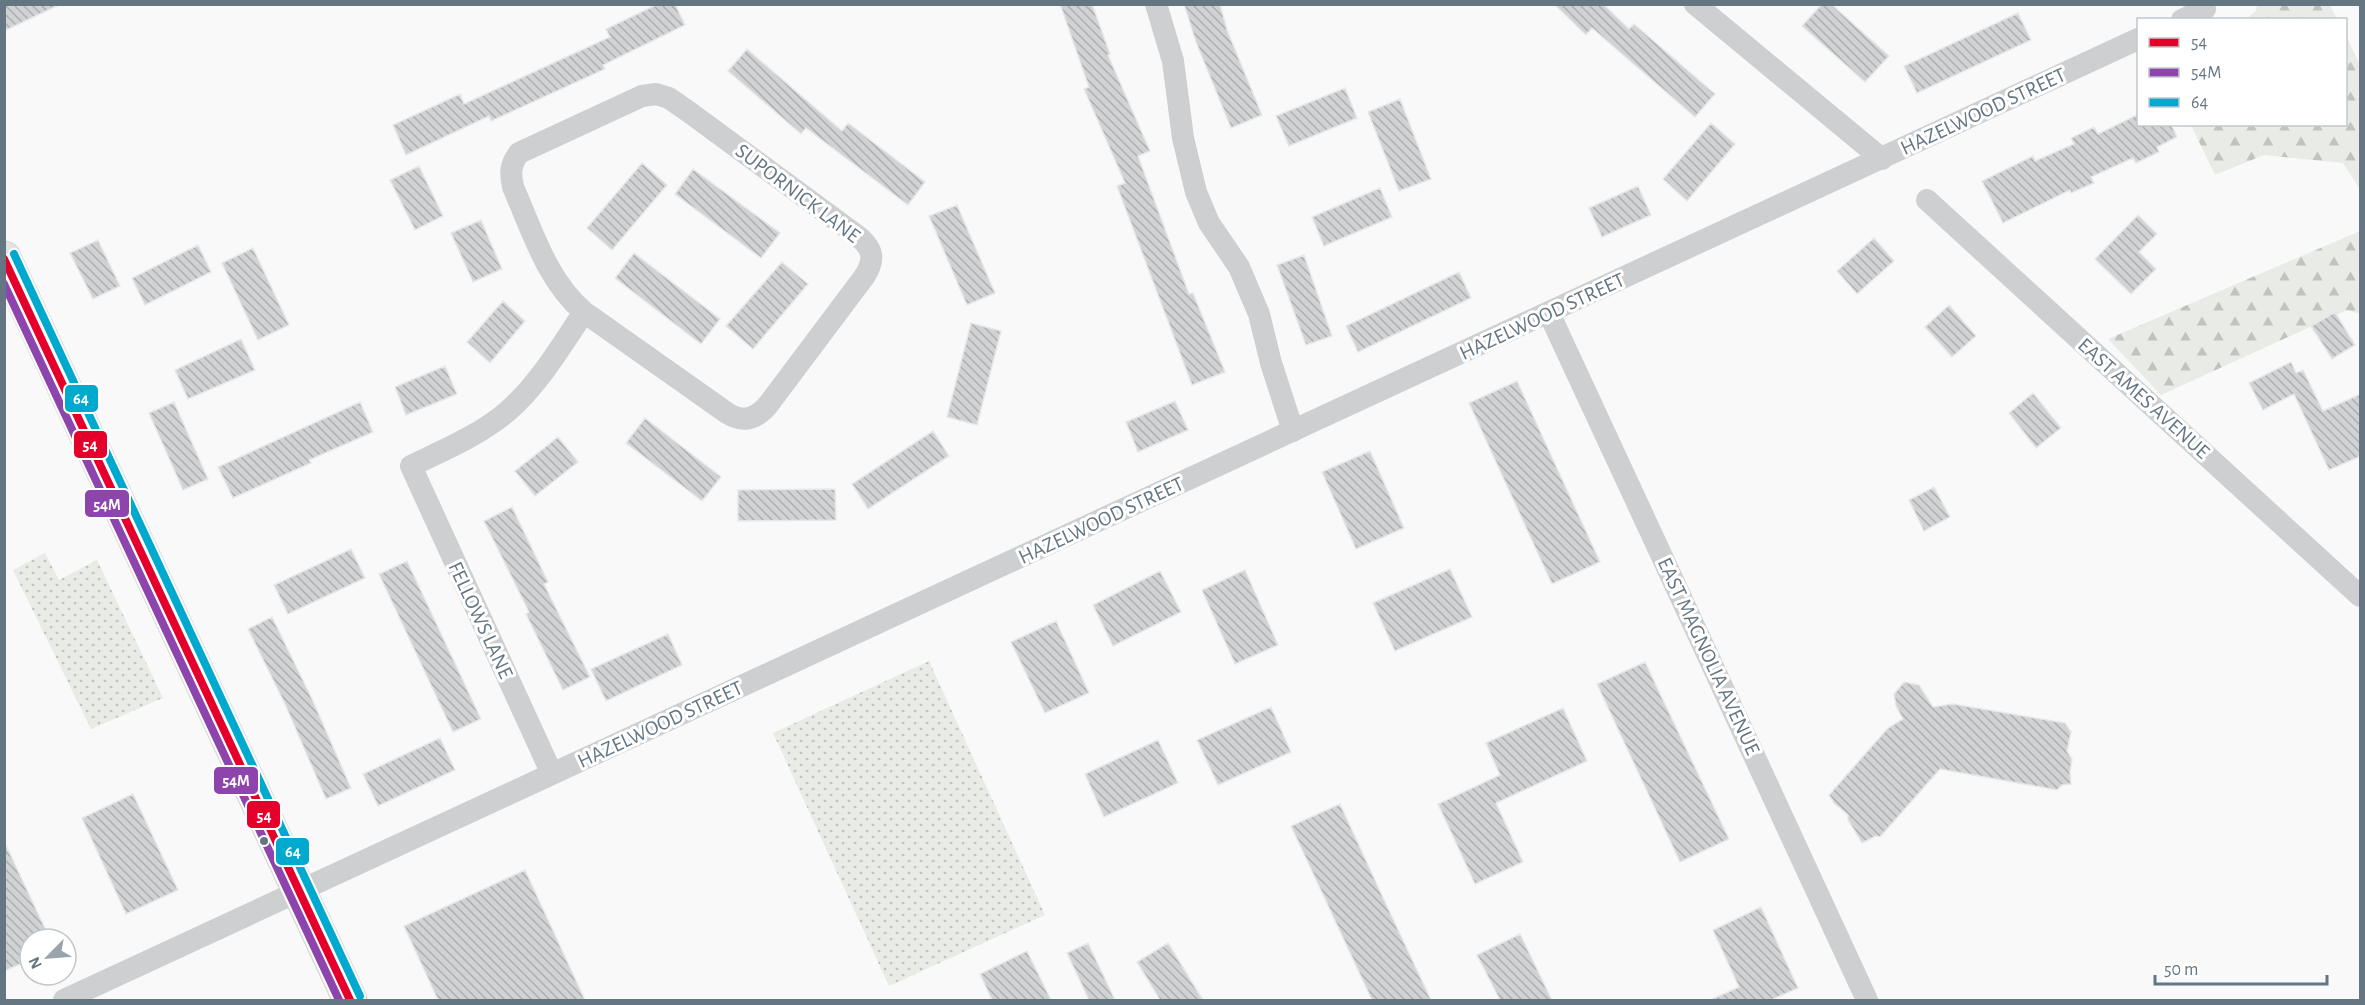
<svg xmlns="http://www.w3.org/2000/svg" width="2365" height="1005" font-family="'Alegreya Sans',sans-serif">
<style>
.green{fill:url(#green-dots)}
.forest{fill:url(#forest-firs)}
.building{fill:url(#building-back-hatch);stroke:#e8e8e8;stroke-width:1.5}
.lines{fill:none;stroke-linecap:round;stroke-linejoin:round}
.secondary-casing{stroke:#d5d6d7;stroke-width:35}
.minor{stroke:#cecfd0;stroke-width:22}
.secondary{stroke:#e1e2e2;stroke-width:33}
.bus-1-casing{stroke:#fff;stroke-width:12}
.bus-2-casing{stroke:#fff;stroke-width:12}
.bus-3-casing{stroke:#fff;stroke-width:12}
.bus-1{stroke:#e4002b;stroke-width:8}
.bus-2{stroke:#8e44ad;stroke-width:8}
.bus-3{stroke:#00a9ce;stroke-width:8}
.bus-dot{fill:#657683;stroke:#fff;stroke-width:2}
.labels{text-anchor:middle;stroke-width:6;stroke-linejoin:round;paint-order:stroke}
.street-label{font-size:21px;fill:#657683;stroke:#fff}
.line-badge{stroke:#fff;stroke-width:2}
.badge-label{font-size:16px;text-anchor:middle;font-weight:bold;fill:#fff}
</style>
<defs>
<pattern id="green-dots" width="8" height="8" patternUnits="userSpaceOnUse" patternTransform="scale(1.5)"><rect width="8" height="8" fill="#e8ebe6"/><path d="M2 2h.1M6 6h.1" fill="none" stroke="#c0c3c0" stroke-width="1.8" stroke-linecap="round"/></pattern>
<pattern id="forest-firs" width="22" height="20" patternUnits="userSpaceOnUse" patternTransform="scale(1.5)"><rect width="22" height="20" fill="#e8ebe6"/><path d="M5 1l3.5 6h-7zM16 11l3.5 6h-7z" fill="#c0c3c0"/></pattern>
<pattern id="building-back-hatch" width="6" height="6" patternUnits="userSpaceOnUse" patternTransform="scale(1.5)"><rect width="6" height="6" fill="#d0d2d3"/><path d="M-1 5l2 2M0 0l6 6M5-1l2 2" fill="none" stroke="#acafb1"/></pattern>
</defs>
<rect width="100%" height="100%" fill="#f9f9f9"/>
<path class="green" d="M 45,553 L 59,580 L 97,560 L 163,698 L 91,729 L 13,570 Z
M 929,661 L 1045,915 L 889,986 L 773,733 Z"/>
<path class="forest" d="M 2257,5 L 2330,5 L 2337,19 L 2246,19 L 2256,11 Z
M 2346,36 L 2360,65 L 2360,189 L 2343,163 L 2264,155 L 2215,175 L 2191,125 L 2346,124 Z
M 2360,231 L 2360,314 L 2347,310 L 2161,395 L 2108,339 Z"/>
<path class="building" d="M 4,4 L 61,4 L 4,31 Z
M 658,4 L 675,4 L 685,25 L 603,65 L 605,69 L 491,121 L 489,116 L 406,155 L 393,125 L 460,94 L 464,104 L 610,37 L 606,29 Z
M 1060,4 L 1092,4 L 1110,54 L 1108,55 L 1150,151 L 1138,156 L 1189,294 L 1193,293 L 1225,372 L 1192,385 L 1117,186 L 1125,183 L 1084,89 L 1089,87 Z
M 1184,4 L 1220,4 L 1227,30 L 1262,115 L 1231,128 L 1196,42 Z
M 1554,4 L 1603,4 L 1629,29 L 1634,24 L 1715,94 L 1695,117 L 1592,28 L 1586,35 Z
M 1822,4 L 1831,4 L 1889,56 L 1865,82 L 1802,26 Z
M 2018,13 L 2031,40 L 1917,93 L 1904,66 Z
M 747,49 L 842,131 L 848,123 L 925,182 L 908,205 L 806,128 L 801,134 L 728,71 Z
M 1345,88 L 1357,118 L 1289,146 L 1276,116 Z
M 1400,99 L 1431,179 L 1399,191 L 1368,112 Z
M 2139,114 L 2139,124 L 2171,124 L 2177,137 L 2157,147 L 2159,152 L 2136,163 L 2133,158 L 2091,177 L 2094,183 L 2071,193 L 2070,190 L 2003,223 L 1982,181 L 2033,156 L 2035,161 L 2074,144 L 2071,138 L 2094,127 L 2098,134 Z
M 1711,123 L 1735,144 L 1687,201 L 1663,179 Z
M 642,163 L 667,185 L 612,250 L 587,228 Z
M 419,166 L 443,216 L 415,230 L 390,180 Z
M 693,169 L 780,233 L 761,258 L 675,194 Z
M 1638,186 L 1651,215 L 1602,237 L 1589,208 Z
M 1380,188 L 1392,217 L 1324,246 L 1312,217 Z
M 957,205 L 995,293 L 967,305 L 929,216 Z
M 2138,215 L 2157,234 L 2139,252 L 2156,269 L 2131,294 L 2095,259 Z
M 481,220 L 502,269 L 473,282 L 451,233 Z
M 1874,238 L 1894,261 L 1857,294 L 1837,271 Z
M 98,240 L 120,286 L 93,299 L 70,253 Z
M 198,245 L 211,272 L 145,305 L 132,278 Z
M 253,248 L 289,325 L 258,340 L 222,263 Z
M 634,253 L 720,319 L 701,344 L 615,278 Z
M 1304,255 L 1332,336 L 1306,345 L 1277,265 Z
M 782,262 L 808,284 L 753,349 L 726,326 Z
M 1459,272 L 1471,298 L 1358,352 L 1346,326 Z
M 503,301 L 525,321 L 490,363 L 467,342 Z
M 1949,305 L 1976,336 L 1952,357 L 1925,327 Z
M 2335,312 L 2355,345 L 2332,359 L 2311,326 Z
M 971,323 L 1001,331 L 977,425 L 947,417 Z
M 241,339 L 255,370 L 188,399 L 175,370 Z
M 2291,362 L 2296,373 L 2303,370 L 2323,411 L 2361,394 L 2361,456 L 2329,470 L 2294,394 L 2263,410 L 2249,383 Z
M 445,366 L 457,394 L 406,415 L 395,387 Z
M 1517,381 L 1600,562 L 1552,584 L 1469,403 Z
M 2033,393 L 2061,428 L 2036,448 L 2009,413 Z
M 1175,401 L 1188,430 L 1138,452 L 1126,422 Z
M 174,402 L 208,479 L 183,490 L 149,413 Z
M 360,402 L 373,432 L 309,460 L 311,463 L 233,498 L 218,467 Z
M 645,418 L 721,477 L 702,501 L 626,443 Z
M 933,431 L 949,456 L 868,509 L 852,484 Z
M 558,437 L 578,462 L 535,496 L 515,471 Z
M 1370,451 L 1404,528 L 1356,549 L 1322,472 Z
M 1934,487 L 1950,517 L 1924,531 L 1909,500 Z
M 835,489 L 836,520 L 738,521 L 738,490 Z
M 512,507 L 548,582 L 544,584 L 590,677 L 563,690 L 526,614 L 529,612 L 484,521 Z
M 351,549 L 365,578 L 288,614 L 274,585 Z
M 407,561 L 481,719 L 453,732 L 379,574 Z
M 1450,569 L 1472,617 L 1395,651 L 1373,603 Z
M 1245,570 L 1278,645 L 1235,664 L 1202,590 Z
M 1160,571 L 1181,612 L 1113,646 L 1093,605 Z
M 272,617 L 313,701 L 351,788 L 326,799 L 285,704 L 248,629 Z
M 1056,621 L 1089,693 L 1045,713 L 1011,642 Z
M 668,634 L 682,665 L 606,701 L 591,669 Z
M 1645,662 L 1729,839 L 1680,862 L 1597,684 Z
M 1904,682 L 1919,685 L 1933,707 L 1953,704 L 2065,723 L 2071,732 L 2067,751 L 2072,759 L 2070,772 L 2071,784 L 2062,785 L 2057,790 L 1940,769 L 1880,837 L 1876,836 L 1862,843 L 1848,820 L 1848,815 L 1834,803 L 1829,795 L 1888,728 L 1903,719 L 1896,706 L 1894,694 Z
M 1271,707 L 1291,752 L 1218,785 L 1197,740 Z
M 1563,708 L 1587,761 L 1496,803 L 1523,862 L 1475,884 L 1438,804 L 1500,775 L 1486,743 Z
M 440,738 L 455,770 L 378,806 L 363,774 Z
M 1158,740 L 1178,783 L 1104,817 L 1085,774 Z
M 133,794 L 178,890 L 126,914 L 82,818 Z
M 1340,804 L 1385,902 L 1431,1000 L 1372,1000 L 1291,826 Z
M 4,841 L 50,939 L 30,939 L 30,960 L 4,971 Z
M 525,870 L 585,1000 L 438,1000 L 404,926 Z
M 1761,907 L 1798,988 L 1771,1000 L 1710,1000 L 1739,987 L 1713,930 Z
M 1520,934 L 1552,1000 L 1500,1000 L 1477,955 Z
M 1088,943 L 1115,1000 L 1089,1000 L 1067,953 Z
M 1168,943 L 1203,1000 L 1160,1000 L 1137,962 Z
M 1027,951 L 1051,1000 L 992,1000 L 980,974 Z"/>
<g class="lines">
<defs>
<path id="secondary" d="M 4,258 L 350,1000"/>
</defs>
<use href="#secondary" class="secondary-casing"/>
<path class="minor" d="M 1156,4 L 1173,61 L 1183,138 L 1196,192 L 1209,223 L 1239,267 L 1259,314 L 1271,363 L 1293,431
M 1695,4 L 1882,159
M 2182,20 L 2205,9 L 2203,4
M 656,94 L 669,98 L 689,112 L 859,237 C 874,250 875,260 864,277 L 768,405 C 756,419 743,423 727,413 L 584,312 C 547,281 532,230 513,187 C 510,173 510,165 519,153 L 642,96 Z
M 1927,200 L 2360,596
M 1549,313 C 1655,542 1762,770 1867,1000
M 552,774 L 411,466 C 444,450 480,435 508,411 C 539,384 561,346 584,312
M 64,1000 L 2138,39"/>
<use href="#secondary" class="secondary"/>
<defs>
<path id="bus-1" d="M 4,259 L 350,1000"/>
<path id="bus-2" d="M 4,284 L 339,1000"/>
<path id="bus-3" d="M 14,254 L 360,996"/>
</defs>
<use href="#bus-1" class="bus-1-casing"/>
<use href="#bus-2" class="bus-2-casing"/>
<use href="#bus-3" class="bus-3-casing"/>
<use href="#bus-1" class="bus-1"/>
<use href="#bus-2" class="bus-2"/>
<use href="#bus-3" class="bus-3"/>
</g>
<circle class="bus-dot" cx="264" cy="841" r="5"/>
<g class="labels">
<g class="street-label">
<text transform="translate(1983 111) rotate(-25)" y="7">HAZELWOOD STREET</text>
<text transform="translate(798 193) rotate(37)" y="7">SUPORNICK LANE</text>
<text transform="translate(1542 316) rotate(-25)" y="7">HAZELWOOD STREET</text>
<text transform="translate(2144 398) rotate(42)" y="7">EAST AMES AVENUE</text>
<text transform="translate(1101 520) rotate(-25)" y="7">HAZELWOOD STREET</text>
<text transform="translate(481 620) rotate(65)" y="7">FELLOWS LANE</text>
<text transform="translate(1709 656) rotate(65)" y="7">EAST MAGNOLIA AVENUE</text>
<text transform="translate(660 724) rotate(-25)" y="7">HAZELWOOD STREET</text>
</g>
</g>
<g class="line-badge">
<rect x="64" y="384" width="35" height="29" rx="6" fill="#00a9ce"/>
<rect x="73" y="430" width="35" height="29" rx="6" fill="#e4002b"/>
<rect x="84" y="489" width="46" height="29" rx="6" fill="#8e44ad"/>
<rect x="213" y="766" width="46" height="29" rx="6" fill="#8e44ad"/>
<rect x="246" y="800" width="35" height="29" rx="6" fill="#e4002b"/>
<rect x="275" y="837" width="35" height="29" rx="6" fill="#00a9ce"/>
</g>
<g class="badge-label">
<text x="81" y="404">64</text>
<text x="90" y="450">54</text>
<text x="107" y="510">54M</text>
<text x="236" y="786">54M</text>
<text x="264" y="821">54</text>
<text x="293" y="857">64</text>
</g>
<rect width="2365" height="1005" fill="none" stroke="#657683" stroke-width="12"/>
<rect x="2137" y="18" width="210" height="108" fill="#ffffff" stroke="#c1c8cd" stroke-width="1.5"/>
<rect x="2149" y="38" width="30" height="9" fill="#e4002b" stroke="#c1c8cd" stroke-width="1.5"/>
<text x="2191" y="48" font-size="18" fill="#657683">54</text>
<rect x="2149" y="68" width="30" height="9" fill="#8e44ad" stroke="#c1c8cd" stroke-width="1.5"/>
<text x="2191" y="78" font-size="18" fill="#657683">54M</text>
<rect x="2149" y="98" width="30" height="9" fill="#00a9ce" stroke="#c1c8cd" stroke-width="1.5"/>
<text x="2191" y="108" font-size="18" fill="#657683">64</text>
<g transform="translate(48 957) rotate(245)"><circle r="28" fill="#ffffff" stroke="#c1c8cd" stroke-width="1.5"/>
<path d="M0-4.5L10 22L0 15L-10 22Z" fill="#99a4ac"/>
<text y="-9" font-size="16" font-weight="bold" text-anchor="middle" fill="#657683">N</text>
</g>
<path d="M2155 975v9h172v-9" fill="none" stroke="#657683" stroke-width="3"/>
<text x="2164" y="975" font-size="18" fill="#657683" stroke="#ffffff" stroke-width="4.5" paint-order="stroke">50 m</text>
</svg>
